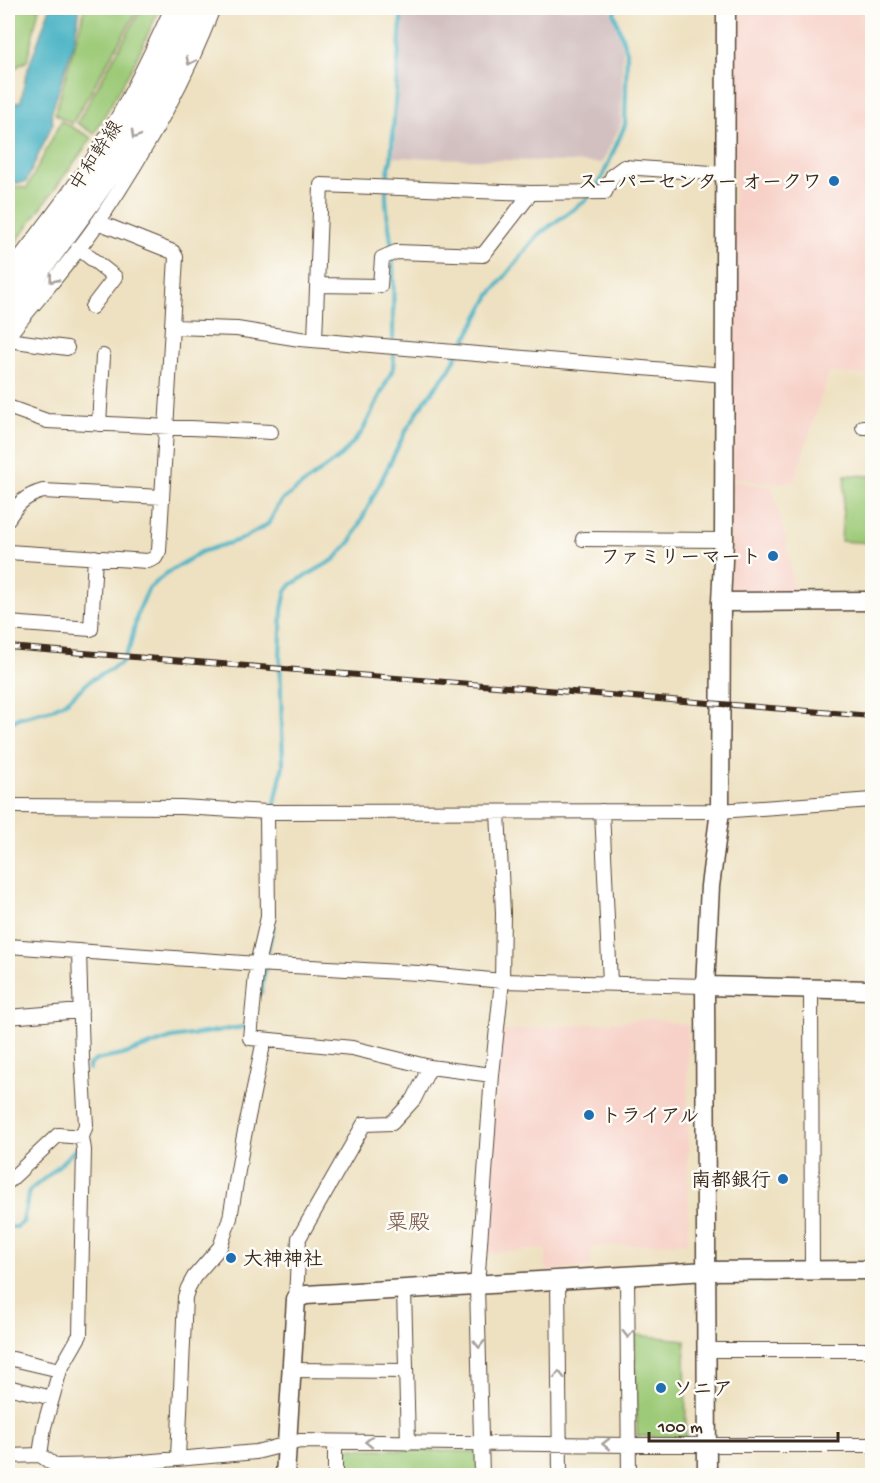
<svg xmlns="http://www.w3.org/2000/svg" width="880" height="1483" font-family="'Gochi Hand','Klee One',sans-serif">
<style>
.built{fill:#f7d1c8}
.industrial{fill:#d2bfc0}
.green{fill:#9dca78;stroke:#6c7a4b;stroke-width:1.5}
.water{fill:#46b2c4;stroke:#406e71;stroke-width:1.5}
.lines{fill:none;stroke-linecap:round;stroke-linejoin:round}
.stream{stroke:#46b2c4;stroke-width:4}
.street-casing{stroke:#564536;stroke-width:16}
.secondary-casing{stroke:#564536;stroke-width:21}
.street{stroke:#fff;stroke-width:14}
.secondary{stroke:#fff;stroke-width:18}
.rail-casing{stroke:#3b2a1e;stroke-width:6}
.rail{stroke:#fdfcf7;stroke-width:4;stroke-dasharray:11;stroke-linecap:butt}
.oneway{stroke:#a79f9a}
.poi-dot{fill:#1f6fb2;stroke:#fdfcf7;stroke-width:2}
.labels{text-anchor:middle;stroke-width:5;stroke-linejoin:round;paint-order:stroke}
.street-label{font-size:20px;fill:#3b2a1e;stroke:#fdfcf7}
.poi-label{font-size:20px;font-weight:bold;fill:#3b2a1e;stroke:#fdfcf7;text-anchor:end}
.quarter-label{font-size:22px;fill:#775344;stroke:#fdfcf7}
</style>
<rect width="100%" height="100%" fill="#fdfcf7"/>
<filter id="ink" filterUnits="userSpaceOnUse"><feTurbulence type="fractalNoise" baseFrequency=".0167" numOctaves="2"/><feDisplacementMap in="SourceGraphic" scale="12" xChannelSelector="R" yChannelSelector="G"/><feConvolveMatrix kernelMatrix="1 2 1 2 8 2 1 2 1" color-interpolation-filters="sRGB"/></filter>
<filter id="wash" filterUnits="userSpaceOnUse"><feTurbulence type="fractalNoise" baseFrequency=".008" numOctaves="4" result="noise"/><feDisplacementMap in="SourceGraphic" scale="24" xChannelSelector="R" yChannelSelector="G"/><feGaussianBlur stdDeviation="1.35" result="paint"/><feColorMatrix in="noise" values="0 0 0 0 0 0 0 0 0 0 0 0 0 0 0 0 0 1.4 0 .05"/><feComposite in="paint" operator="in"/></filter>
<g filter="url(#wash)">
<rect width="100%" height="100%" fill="#eee1c1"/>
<path class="built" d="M 737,8 L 872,8 L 872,375 L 829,373 L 794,482 L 764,483 L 732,477 L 731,331 Z
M 731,481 L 772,487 L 786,540 L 795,597 L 730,594 Z
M 651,1019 L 688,1025 L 688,1242 L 591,1247 L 591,1267 L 546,1271 L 546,1249 L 484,1253 L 501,1031 Z"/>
<path class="industrial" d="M 404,8 L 610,8 L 623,49 L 621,124 L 602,163 L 394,157 Z"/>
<path class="green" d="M 9,8 L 39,8 L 27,61 L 8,72 Z
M 85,8 L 139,8 L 72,124 L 55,114 Z
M 142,8 L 160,8 L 133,66 L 94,134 L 77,123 Z
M 61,121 L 92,138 L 8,253 L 8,186 L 27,188 Z
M 845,475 L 872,476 L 872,543 L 841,541 Z
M 635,1335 L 685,1340 L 686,1439 L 637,1436 Z
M 344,1448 L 478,1452 L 478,1475 L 339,1476 L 339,1454 Z"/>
<path class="water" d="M 50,8 L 80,8 L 74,41 L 51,114 L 53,123 L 26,182 L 18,183 L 8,181 L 8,103 L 13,104 L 21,101 L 26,75 Z"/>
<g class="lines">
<path class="stream" d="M 594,189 L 601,180 L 625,125 L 627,52 L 614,13 L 616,8
M 393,339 C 393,315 394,290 393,265 C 392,226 379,199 391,160 L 402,8
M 8,725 L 18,718 L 52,709 L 67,701 L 91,680 L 121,663 L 130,646 L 138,612 L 149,588 L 167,573 L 201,552 L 242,539 L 268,524 L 281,501 L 342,455 L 362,432 L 393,369 L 394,355
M 274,808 L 283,765 L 280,657 L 282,610 L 286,591 L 292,584 L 335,559 L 351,541 L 407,429 L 424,402 L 449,370 L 490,295 L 539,234 L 585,201 L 590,195
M 274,835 L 274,816
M 266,960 L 273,926
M 261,993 L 265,967
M 89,1069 L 89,1065 L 96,1060 L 122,1055 L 172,1038 L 249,1026
M 8,1227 L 17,1227 L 23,1222 L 29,1191 L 51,1173 L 80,1145"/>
</g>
</g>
<g filter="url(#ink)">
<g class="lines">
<defs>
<path id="street" d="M 78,248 L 115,277 L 92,307
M 8,273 C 37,236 66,198 93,159 C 124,111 149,59 172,8
M 317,285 L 380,286 L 382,258 L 396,252 L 483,255 L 531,193
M 172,327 L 237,329 L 300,339 L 725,375
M 8,336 C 38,298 72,261 99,221 C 142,157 186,80 213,8
M 8,340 L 67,348
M 315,340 L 321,185 L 531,193 L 605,192 L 613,175 L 624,167 L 726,174
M 8,407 L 47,421 L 271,432
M 99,424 L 103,356
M 863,427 L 872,427
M 8,519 C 17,504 25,496 43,491 L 162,497
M 583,539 L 724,540
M 8,552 L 148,561 L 155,558 L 159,551 L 176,257 L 173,252 L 98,222
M 8,623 L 91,629 L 95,557
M 8,806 L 181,807 L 267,812 L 720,811 L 872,800
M 602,811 L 610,983
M 267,812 L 268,917 L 257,964 L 250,1038 L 352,1048 L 430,1067 L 492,1075
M 8,946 L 257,964 L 418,973 L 502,981 L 705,986
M 811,989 L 812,1270
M 8,1017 L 81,1011
M 8,1182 L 58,1135 L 82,1137
M 627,1276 L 629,1476
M 558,1280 L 560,1476
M 404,1290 L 408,1443
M 296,1299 L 299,1238 L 364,1124 L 392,1123 L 414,1099 L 430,1067
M 707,1350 L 872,1350
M 13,1359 L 60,1370
M 291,1370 L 406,1371
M 8,1387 L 52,1398
M 40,1455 L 44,1427 L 60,1370 L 80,1335 L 84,1150 L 82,1137 L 86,1125 L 82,1058 L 79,951
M 8,1456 L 40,1455 L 56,1466 L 108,1465 L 256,1452 L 300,1441 L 630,1445 L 872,1445
M 178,1458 L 185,1297 L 188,1288 L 194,1277 L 220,1247 L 230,1218 L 243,1141 L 264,1040
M 335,1476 L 335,1442
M 482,1476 L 477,1286 L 492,1075 L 502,981 L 503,913 L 498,812"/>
<path id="secondary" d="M 726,8 L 724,540 L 721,602 L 872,601
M 8,290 C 33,256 60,223 84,188 C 123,131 156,71 182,8
M 8,315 C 38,274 69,235 98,193 C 139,136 171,73 197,8
M 705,986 L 710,886 L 720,811 L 721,602
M 285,1476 L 296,1299 L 306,1295 L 707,1271 L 872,1270
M 707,1476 L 705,986 L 872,990"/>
</defs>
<use href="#street" class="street-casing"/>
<use href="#secondary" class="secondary-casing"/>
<use href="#street" class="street"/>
<use href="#secondary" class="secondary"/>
<defs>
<path id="rail" d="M 8,647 L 872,716"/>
</defs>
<use href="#rail" class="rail-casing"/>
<use href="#rail" class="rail"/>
</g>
<defs><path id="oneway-chevron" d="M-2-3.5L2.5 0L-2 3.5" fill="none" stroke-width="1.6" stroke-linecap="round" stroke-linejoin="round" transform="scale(1.5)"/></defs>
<g class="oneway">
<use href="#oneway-chevron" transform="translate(190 61) rotate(115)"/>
<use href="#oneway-chevron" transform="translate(135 135) rotate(120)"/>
<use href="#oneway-chevron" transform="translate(53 279) rotate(129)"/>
<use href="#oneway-chevron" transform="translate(628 1334) rotate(89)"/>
<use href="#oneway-chevron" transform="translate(479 1344) rotate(89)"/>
<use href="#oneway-chevron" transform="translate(559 1375) rotate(-91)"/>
<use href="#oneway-chevron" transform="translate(369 1442) rotate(-179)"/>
<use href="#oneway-chevron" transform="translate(606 1444) rotate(-179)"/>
</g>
</g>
<g class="poi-dot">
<circle cx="834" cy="181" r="6"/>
<circle cx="773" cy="556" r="6"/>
<circle cx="589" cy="1115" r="6"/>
<circle cx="783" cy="1179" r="6"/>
<circle cx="231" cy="1258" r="6"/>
<circle cx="661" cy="1388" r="6"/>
</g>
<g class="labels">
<g class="street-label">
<text transform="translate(95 155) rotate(-57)" y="7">中和幹線</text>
</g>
<g class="poi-label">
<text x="822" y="188">スーパーセンター オークワ</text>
<text x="761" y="563">ファミリーマート</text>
<text x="601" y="1122" text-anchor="start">トライアル</text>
<text x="771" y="1186">南都銀行</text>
<text x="243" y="1265" text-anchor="start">大神神社</text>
<text x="673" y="1395" text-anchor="start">ソニア</text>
</g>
<g class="quarter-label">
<text x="408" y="1229">粟殿</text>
</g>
</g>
<rect width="880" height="1483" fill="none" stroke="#fdfcf7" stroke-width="30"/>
<path d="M649 1432v9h189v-9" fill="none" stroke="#3b2a1e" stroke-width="3"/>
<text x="658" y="1432" font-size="18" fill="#3b2a1e" stroke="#fdfcf7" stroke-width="4.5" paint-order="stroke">100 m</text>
</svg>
